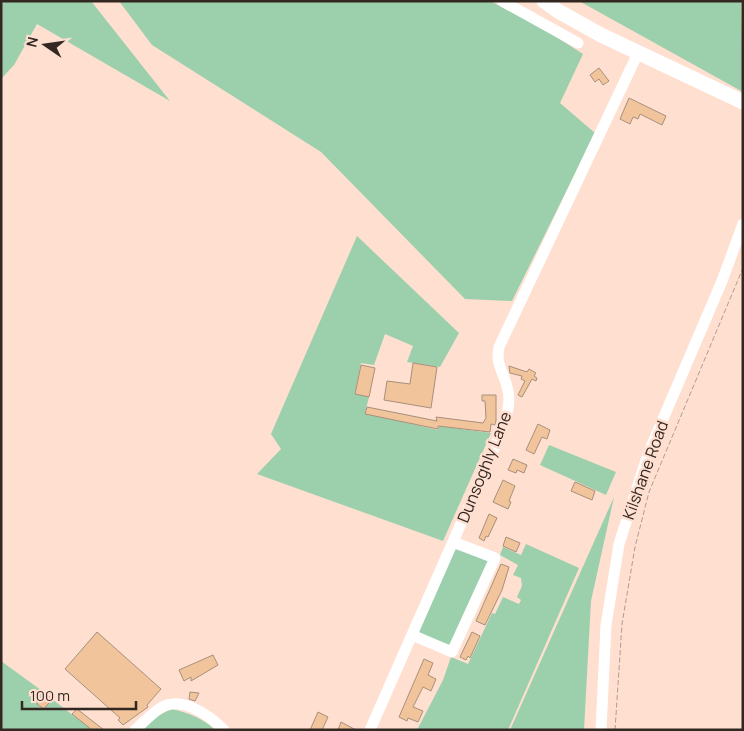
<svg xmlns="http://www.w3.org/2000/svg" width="744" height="731" font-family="Manrope,sans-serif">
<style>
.green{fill:#9cd0ac}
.building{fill:#f1c49b;stroke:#a7907c}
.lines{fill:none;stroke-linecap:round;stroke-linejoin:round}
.path{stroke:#b39b8f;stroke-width:1;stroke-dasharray:5 2.5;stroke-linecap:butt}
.minor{stroke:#fff;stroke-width:11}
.major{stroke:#fff;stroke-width:15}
.labels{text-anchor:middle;stroke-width:5;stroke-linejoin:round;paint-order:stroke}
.street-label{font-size:16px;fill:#322721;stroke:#fedfd0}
</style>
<rect width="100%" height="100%" fill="#fedfd0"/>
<path class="green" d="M 1,1 L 91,1 L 170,101 L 37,24 L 14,65 L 1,79 Z
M 119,1 L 490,1 L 539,26 L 583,54 L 560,103 L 595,133 L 512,301 L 465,299 L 321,152 L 152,45 Z
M 579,1 L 741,1 L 743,92 Z
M 357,236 L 459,333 L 440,367 L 407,362 L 413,346 L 385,334 L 374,365 L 361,363 L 355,393 L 369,397 L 365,413 L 438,430 L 439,426 L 491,433 L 443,541 L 257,474 L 281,449 L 271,434 Z
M 549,445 L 616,472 L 606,495 L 540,465 Z
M 614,497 L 591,601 L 584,730 L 510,730 Z
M 526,544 L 579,568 L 508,730 L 417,730 L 443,680 L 451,657 L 468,664 L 492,613 L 495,614 L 503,597 L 519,604 L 521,600 L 517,597 L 522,586 L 521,578 L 513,575 L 518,565 L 500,555 L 503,547 L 521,555 Z
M 455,545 L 491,559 L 458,634 L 448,646 L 415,635 Z
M 1,661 L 45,693 L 37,704 L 43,709 L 52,699 L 92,730 L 1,730 Z
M 172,709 C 188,713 203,718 215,730 L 136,730 L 146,721 Z"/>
<path class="building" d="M 599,68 L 609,81 L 603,85 L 599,79 L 595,82 L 590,75 Z
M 629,98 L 666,116 L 662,125 L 640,114 L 638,119 L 633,117 L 630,124 L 620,119 Z
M 413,363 L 437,367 L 431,408 L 384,400 L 387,381 L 410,384 Z
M 361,365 L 375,368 L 369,397 L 355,394 Z
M 509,366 L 527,372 L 529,369 L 536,373 L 534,376 L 537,378 L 536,381 L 532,379 L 522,397 L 518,395 L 525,381 L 521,379 L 522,376 L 510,373 Z
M 482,395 L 496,395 L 496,421 L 495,425 L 491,424 L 490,432 L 438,426 L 438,429 L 365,414 L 367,407 L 437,421 L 436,417 L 483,423 L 486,418 L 485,401 L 482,401 Z
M 538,424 L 550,430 L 547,439 L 542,437 L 534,454 L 526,450 Z
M 513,459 L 527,465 L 524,473 L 517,470 L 516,473 L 508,470 Z
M 503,480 L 515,486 L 509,501 L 511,502 L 508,509 L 493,502 Z
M 575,482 L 595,491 L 592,500 L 571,491 Z
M 489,514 L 497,518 L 488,537 L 486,536 L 484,541 L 479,538 Z
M 506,537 L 520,543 L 516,552 L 503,546 Z
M 501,564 L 509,567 L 502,590 L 485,625 L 476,621 Z
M 97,632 L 161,689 L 147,705 L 148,707 L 123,725 L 118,720 L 120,718 L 65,669 Z
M 472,632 L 480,636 L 470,658 L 468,656 L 466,660 L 460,657 Z
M 213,655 L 218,665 L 191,681 L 191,677 L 184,681 L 179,670 Z
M 424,659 L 433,663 L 428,675 L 436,679 L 431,691 L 423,687 L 413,707 L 423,711 L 418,722 L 408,718 L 407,721 L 399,717 Z
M 190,692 L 199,693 L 195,701 L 189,699 Z
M 45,693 L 52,699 L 44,709 L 37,704 Z
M 77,709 L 104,730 L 92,730 L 72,714 Z
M 318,712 L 328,717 L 322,730 L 310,730 Z
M 341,722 L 356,730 L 338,730 Z"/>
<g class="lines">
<path class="path" d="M 615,730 L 622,624 L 635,547 L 649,492 L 743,268"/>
<path class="minor" d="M 502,1 L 578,43
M 412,635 L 452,652 L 495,558 L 453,542
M 135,730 C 143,723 150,715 159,709 C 180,694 209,715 224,730
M 370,730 L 496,444 C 502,428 512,408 508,391 C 505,373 495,366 499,347 L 638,53
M 601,730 L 606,625 L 619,544 L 648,454 L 722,281 L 743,224"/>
<path class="major" d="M 544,1 L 558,11 L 601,35 L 743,102"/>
</g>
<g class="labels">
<g class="street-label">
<text transform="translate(484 467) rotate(-68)" y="6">Dunsoghly Lane</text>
<text transform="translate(645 470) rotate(-70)" y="6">Kilshane Road</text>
</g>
</g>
<rect width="744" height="731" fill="none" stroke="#322721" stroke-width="5"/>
<g transform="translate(45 45) rotate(283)" stroke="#fedfd0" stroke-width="4" paint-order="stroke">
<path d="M0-4L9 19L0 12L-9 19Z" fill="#322721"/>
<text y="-8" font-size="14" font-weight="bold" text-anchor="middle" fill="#322721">N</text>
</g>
<path d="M22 701v8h114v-8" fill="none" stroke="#322721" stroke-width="2.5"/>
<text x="30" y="701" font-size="15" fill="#322721" stroke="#fedfd0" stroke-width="4" paint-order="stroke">100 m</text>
</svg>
